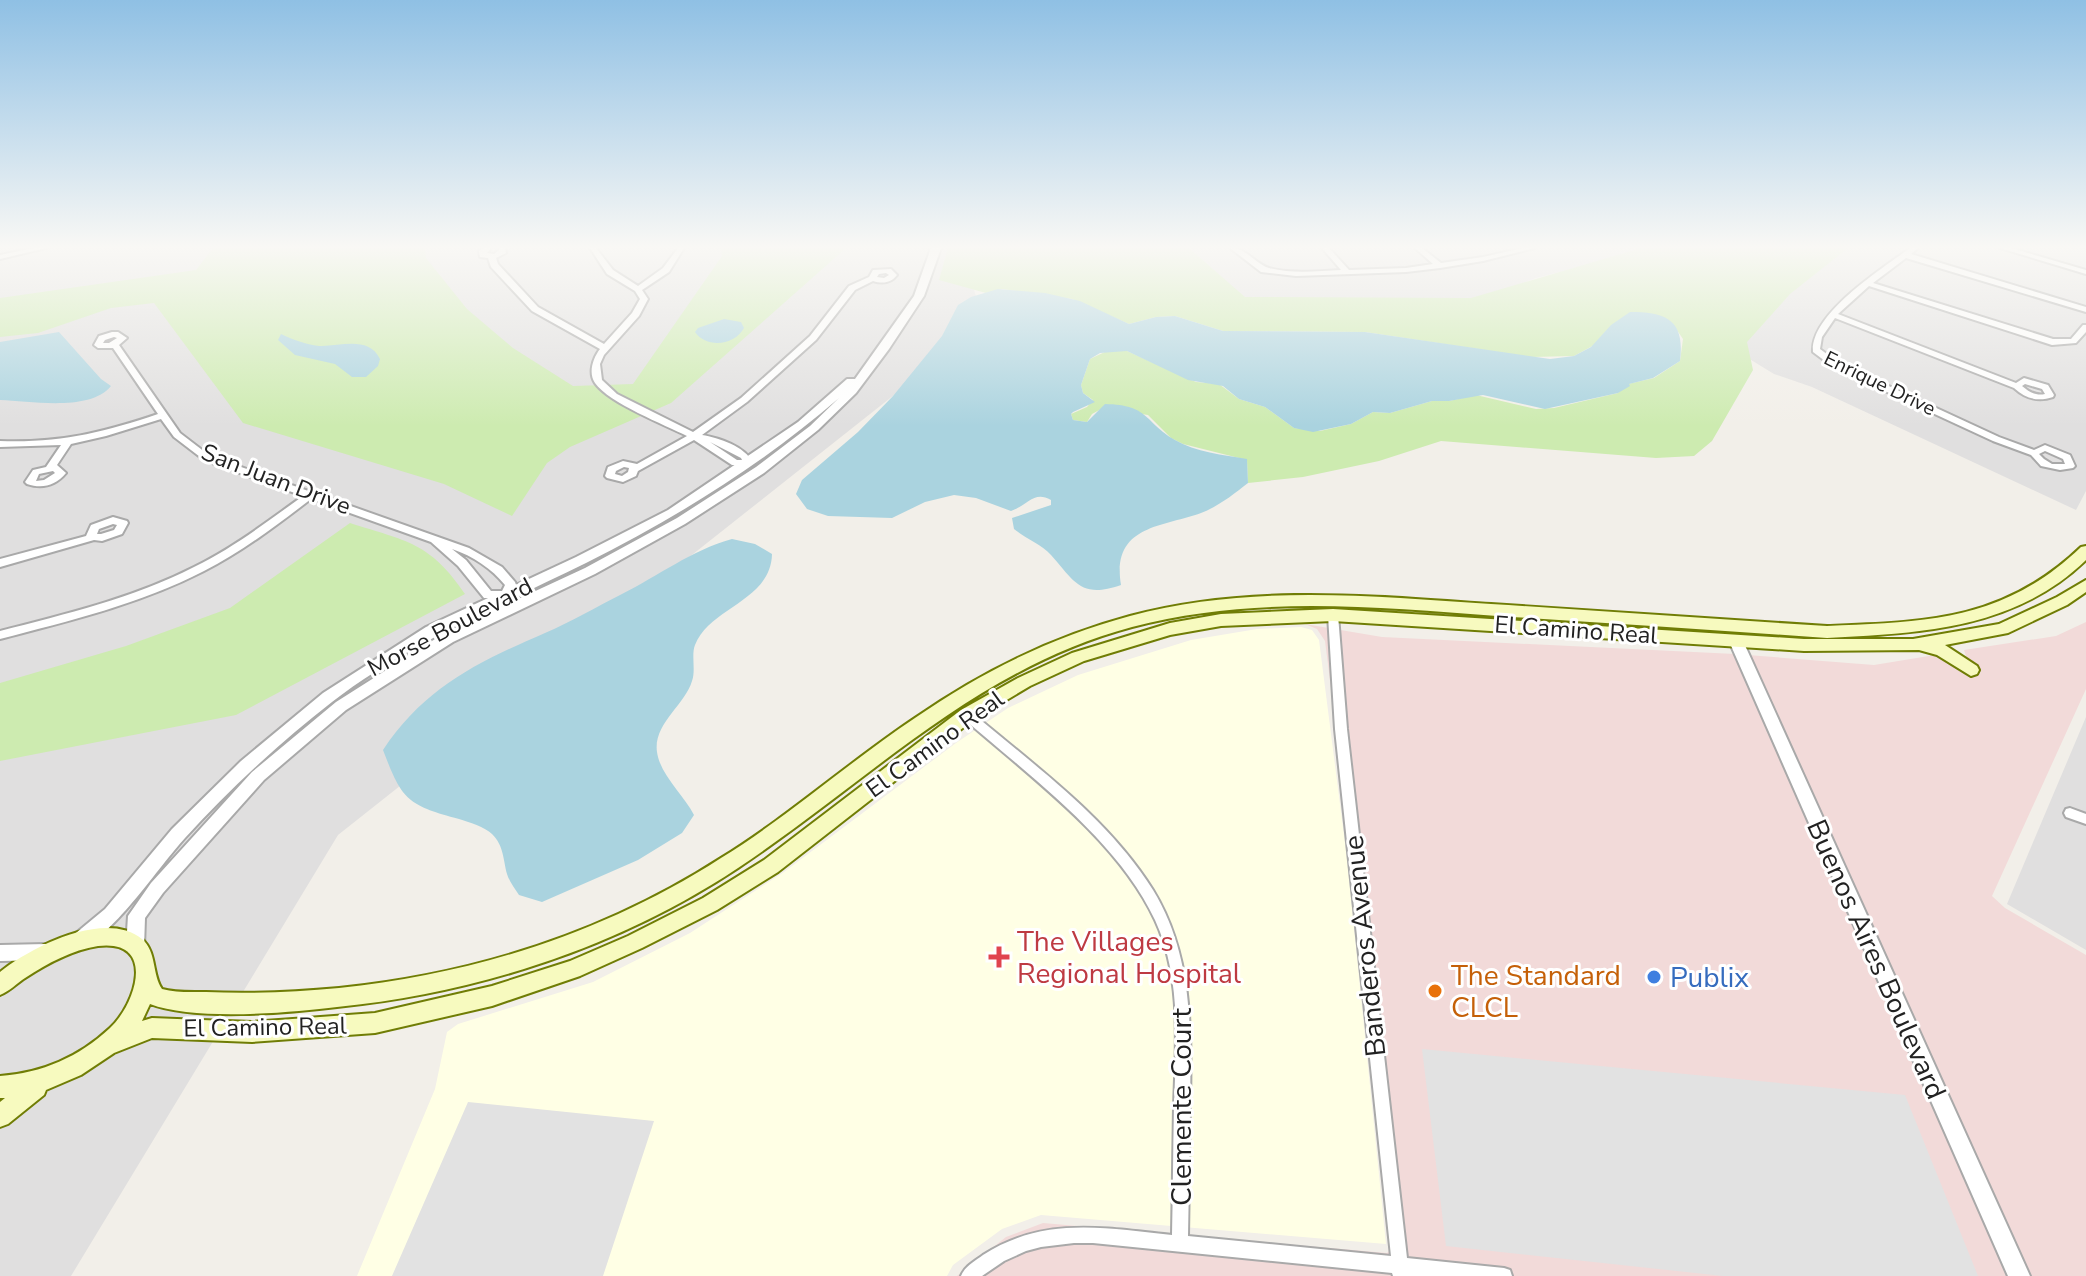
<svg xmlns="http://www.w3.org/2000/svg" width="2086" height="1276" font-family="'Nunito Sans',sans-serif">
<style>
.residential{fill:#e0dfdf}
.commercial{fill:#f2dad9}
.education{fill:#ffffe5}
.grass{fill:#cdebb0}
.parking{fill:#e2e2e2}
.water{fill:#aad3df}
.lines{fill:none;stroke-linecap:round;stroke-linejoin:round}
.minor-casing{stroke:#a9a9a9;stroke-width:4}
.tertiary-casing{stroke:#a9a9a9;stroke-width:4}
.secondary-casing{stroke:#707d05;stroke-width:4}
.minor{fill:#fff;fill-rule:evenodd}
.tertiary{fill:#fff;fill-rule:evenodd}
.secondary{fill:#f7fabf;fill-rule:evenodd}
.health-dot{fill:#e0444e;stroke:#fff;stroke-width:3}
.shop-dot{fill:#3f7fe0;stroke:#fff;stroke-width:3}
.food-dot{fill:#e8710a;stroke:#fff;stroke-width:3}
.labels{text-anchor:middle;stroke-width:6;stroke-linejoin:round;paint-order:stroke}
.far-street-label{font-size:20px;fill:#222;stroke:#fff}
.street-label{font-size:24px;fill:#222;stroke:#fff}
.near-health-label{font-size:28px;fill:#be3a42;stroke:#fff;text-anchor:start}
.near-street-label{font-size:28px;fill:#222;stroke:#fff}
.near-food-label{font-size:28px;fill:#c56008;stroke:#fff;text-anchor:start}
.near-shop-label{font-size:28px;fill:#366cbe;stroke:#fff;text-anchor:start}
</style>
<rect width="100%" height="100%" fill="#f2efe9"/>
<path class="residential" d="M 0,248 L 960,248 L 985,323 L 338,835 L 71,1276 L 0,1276 Z
M 1183,248 L 1655,248 L 1536,278 L 1477,300 L 1260,300 L 1235,296 Z
M 1842,248 L 2086,248 L 2086,491 L 2076,510 L 1812,387 L 1774,374 L 1743,355 L 1741,340 L 1753,321 Z
M 2086,717 L 2086,950 L 2007,904 Z"/>
<path class="commercial" d="M 2086,622 L 2086,689 L 1992,896 L 2005,908 L 2086,955 L 2086,1276 L 2028,1276 L 1748,655 L 1874,665 L 1941,654 L 1972,676 L 1981,673 L 1967,659 L 1964,650 L 2056,636 Z
M 1305,624 L 1382,637 L 1735,654 L 2009,1276 L 957,1276 L 1006,1237 L 1043,1223 L 1387,1253 L 1394,1246 L 1353,860 L 1325,641 L 1317,629 Z"/>
<path class="education" d="M 1301,627 L 1312,630 L 1319,640 L 1347,859 L 1386,1244 L 1041,1215 L 1002,1229 L 953,1265 L 947,1276 L 357,1276 L 435,1089 L 447,1032 L 458,1024 L 593,982 L 690,933 L 784,872 L 956,743 L 1008,708 L 1078,675 L 1191,640 L 1257,629 Z"/>
<path class="grass" d="M 213,248 L 425,248 L 426,258 L 467,309 L 513,348 L 573,386 L 633,384 L 722,256 L 721,248 L 846,248 L 671,403 L 570,447 L 547,463 L 512,516 L 444,484 L 243,423 L 154,303 L 111,308 L 38,333 L 0,337 L 0,298 L 196,270 Z
M 948,248 L 1189,248 L 1245,297 L 1471,298 L 1641,248 L 1848,248 L 1790,294 L 1747,342 L 1753,370 L 1712,441 L 1694,456 L 1656,458 L 1441,441 L 1379,461 L 1303,477 L 1248,483 L 1247,460 L 1183,444 L 1171,438 L 1148,415 L 1103,408 L 1092,414 L 1087,422 L 1073,420 L 1071,414 L 1087,407 L 1093,400 L 1083,393 L 1081,385 L 1090,359 L 1107,351 L 1127,351 L 1196,382 L 1219,384 L 1239,399 L 1265,407 L 1294,428 L 1320,431 L 1351,424 L 1373,412 L 1390,413 L 1432,401 L 1449,401 L 1476,395 L 1536,409 L 1554,408 L 1618,393 L 1628,384 L 1654,378 L 1680,361 L 1683,339 L 1672,323 L 1605,332 L 1598,343 L 1574,356 L 1531,357 L 1365,332 L 1223,331 L 1175,316 L 1156,317 L 1129,324 L 1072,299 L 1002,289 L 986,293 L 939,280 Z
M 350,523 C 406,541 430,542 465,594 L 236,715 L 0,761 L 0,683 L 126,646 L 230,608 Z"/>
<path class="parking" d="M 1422,1049 L 1905,1095 L 1978,1276 L 1723,1276 L 1446,1246 Z
M 468,1102 L 654,1121 L 603,1276 L 392,1276 Z"/>
<path class="water" d="M 998,289 L 1045,293 L 1080,301 L 1129,324 L 1156,317 L 1175,316 L 1223,331 L 1365,332 L 1550,359 L 1574,356 L 1591,347 L 1611,325 L 1630,312 C 1668,312 1685,321 1680,361 L 1653,378 L 1629,384 L 1630,386 L 1618,393 L 1545,409 L 1483,395 L 1449,401 L 1432,401 L 1390,413 L 1373,412 L 1351,424 L 1313,432 L 1294,428 L 1265,407 L 1239,399 L 1223,386 L 1188,380 L 1127,351 L 1100,353 L 1090,359 L 1081,385 L 1083,393 L 1095,402 L 1073,412 L 1071,414 L 1073,420 L 1087,422 L 1105,404 C 1150,405 1144,422 1175,440 C 1195,452 1224,455 1247,459 L 1248,483 C 1234,494 1219,506 1201,513 C 1163,527 1111,525 1121,585 C 1081,599 1075,582 1051,555 C 1041,544 1026,539 1014,529 L 1012,518 L 1051,505 L 1051,500 C 1034,490 1028,505 1011,511 L 976,498 L 954,495 L 925,502 L 892,518 L 828,516 L 807,509 L 796,494 L 802,480 L 858,432 L 893,396 L 942,336 L 958,305 L 971,297 Z
M 724,319 L 741,322 L 744,328 C 735,345 707,349 695,332 L 698,328 Z
M 59,332 L 101,379 L 111,386 C 90,412 31,401 0,400 L 0,342 Z
M 281,334 C 294,340 305,344 319,346 C 340,347 368,335 380,359 L 378,366 L 366,377 L 352,377 L 335,364 L 295,355 L 278,340 Z
M 732,539 L 755,544 L 772,554 C 771,601 710,607 695,645 C 691,655 696,670 692,681 C 685,705 653,724 657,752 C 660,775 684,795 694,815 L 682,833 L 638,860 L 542,902 L 519,895 C 515,889 509,881 507,874 C 503,859 504,846 492,834 C 485,827 469,822 459,819 C 407,805 402,800 383,750 C 425,687 478,662 545,633 C 571,622 596,607 622,594 C 658,576 692,550 732,539 Z"/>
<g class="lines">
<defs>
<path id="minor" d="M 34,248 L 46,248 L 0,259 L 0,255 Z
M 483,248 L 491,248 L 487,253 L 494,254 L 499,250 L 499,248 L 505,248 L 506,253 L 496,258 L 498,264 L 538,307 L 604,344 L 632,313 L 640,299 L 635,291 L 607,274 L 590,248 L 596,248 L 613,270 L 638,286 L 663,268 L 678,248 L 684,248 L 669,272 L 642,290 L 648,299 L 639,316 L 604,355 L 600,364 L 602,380 L 617,394 L 693,432 L 741,398 L 810,336 L 849,286 L 869,277 L 873,270 L 891,269 L 897,275 C 891,283 883,284 873,281 L 855,290 L 816,340 L 747,402 L 702,435 C 719,438 745,446 753,463 L 751,465 L 732,465 L 694,440 L 638,471 L 636,476 L 623,482 L 607,478 L 605,476 L 608,467 L 623,461 L 637,464 L 687,436 C 665,425 609,403 595,383 C 588,373 593,358 600,349 L 532,311 L 491,267 L 488,258 L 480,257 L 479,251 ZM 886,273 L 889,275 L 884,278 L 877,277 L 879,274 ZM 710,442 L 741,458 L 742,460 L 737,460 ZM 624,467 L 629,468 L 628,472 L 622,476 L 615,474 L 616,471 Z
M 1230,248 C 1246,247 1255,264 1269,268 C 1292,274 1318,271 1341,270 L 1322,248 L 1329,248 L 1349,270 L 1406,268 L 1433,264 L 1415,248 L 1422,248 L 1441,263 L 1483,257 L 1523,248 L 1535,248 L 1483,261 L 1440,268 L 1406,272 L 1296,276 L 1261,272 Z
M 1910,248 L 1918,248 L 1911,254 L 2086,307 L 2086,312 L 1906,258 L 1873,283 L 2053,339 L 2071,339 L 2083,325 L 2086,325 L 2086,332 L 2076,343 L 2052,345 L 1869,286 L 1838,314 L 2016,383 L 2024,378 L 2048,385 L 2054,395 L 2053,397 C 2038,402 2026,399 2014,388 L 1835,318 L 1822,337 L 1820,349 L 1839,363 L 1999,437 L 2034,450 L 2045,445 L 2070,455 L 2075,466 L 2073,468 L 2060,470 L 2041,466 L 2031,455 L 1993,441 L 1833,367 L 1813,352 C 1810,314 1882,269 1910,248 ZM 2025,384 L 2042,389 L 2045,394 C 2036,396 2029,392 2022,386 ZM 2045,451 L 2063,459 L 2065,464 L 2052,464 L 2044,459 L 2039,454 Z
M 2000,248 L 2011,248 L 2086,270 L 2086,274 Z
M 112,332 L 118,332 L 127,338 L 119,345 L 180,433 L 210,456 L 469,548 L 502,567 L 515,582 L 516,585 L 509,598 L 484,598 L 458,566 L 431,542 L 311,499 C 277,525 243,551 204,571 C 140,604 69,621 0,639 L 0,631 C 66,614 133,598 194,567 C 233,548 268,521 303,496 L 204,460 L 174,437 L 161,419 L 106,436 L 71,444 L 57,465 L 66,473 C 55,486 42,489 27,484 L 25,482 L 33,470 L 46,467 L 61,445 L 0,447 L 0,441 C 59,443 102,433 158,414 L 113,348 L 98,348 L 94,345 L 99,336 ZM 114,337 L 117,338 L 109,343 L 103,343 L 105,340 ZM 53,471 L 55,473 L 44,480 L 36,481 L 39,474 ZM 452,549 C 473,556 492,569 505,585 L 502,591 L 491,591 L 466,560 Z
M 113,517 L 127,521 L 128,523 L 122,534 L 102,541 L 94,540 L 0,567 L 0,559 L 86,536 L 91,525 ZM 113,524 L 117,525 L 114,530 L 101,534 L 97,534 L 99,529 Z
M 1333,611 L 1338,615 L 1347,729 L 1407,1258 L 1504,1268 L 1510,1270 L 1512,1276 L 1393,1276 L 1392,1273 L 1093,1243 L 1074,1243 L 1041,1247 L 1026,1251 L 1004,1261 L 982,1276 L 961,1276 C 965,1266 975,1261 983,1255 C 1043,1216 1105,1228 1172,1235 C 1173,1192 1173,1149 1174,1107 C 1176,1045 1182,978 1155,920 C 1118,840 1028,775 963,718 L 961,715 L 963,712 L 971,712 C 1035,766 1108,818 1153,890 C 1194,957 1191,1033 1190,1108 C 1189,1151 1189,1194 1188,1236 L 1391,1256 L 1335,729 L 1328,615 Z
M 2070,808 L 2086,814 L 2086,824 L 2066,817 L 2064,813 L 2066,809 Z"/>
<path id="tertiary" d="M 931,248 L 941,248 L 924,296 L 889,349 L 856,393 L 818,430 L 764,473 L 685,524 L 595,574 L 453,642 L 346,710 L 264,780 L 163,893 L 145,918 L 144,947 L 141,953 L 135,955 L 129,953 L 126,947 L 128,916 L 151,883 L 252,772 L 336,702 L 443,634 L 585,568 L 677,518 L 756,467 L 810,426 L 839,398 C 763,464 676,518 586,563 C 499,606 410,642 332,702 C 279,743 230,789 185,838 C 160,865 114,935 82,947 L 76,945 L 73,939 L 76,933 L 105,909 L 172,829 L 241,761 L 323,693 L 426,627 L 576,557 L 668,510 L 798,422 L 847,379 L 855,379 L 914,296 Z
M 1736,636 L 1743,641 L 2030,1276 L 2008,1276 L 1729,641 Z
M 46,944 L 52,946 L 55,952 L 52,958 L 46,960 L 0,961 L 0,945 Z"/>
<path id="secondary" d="M 2086,546 L 2086,560 C 2015,629 1921,633 1827,638 C 1717,630 1607,623 1497,616 C 1374,607 1253,595 1132,627 C 975,669 869,781 738,868 C 619,947 478,993 337,1007 C 288,1013 194,1021 150,1004 L 142,1021 L 152,1018 L 252,1022 L 375,1013 L 492,986 L 570,961 L 628,936 L 703,898 L 764,860 L 961,710 L 1018,678 L 1072,653 L 1170,623 L 1221,614 L 1333,609 L 1804,639 L 1913,639 L 1999,624 L 2057,597 L 2086,580 L 2086,592 L 2067,605 L 2008,633 L 1945,645 L 1977,666 L 1979,670 L 1977,674 L 1971,676 L 1937,655 L 1919,650 L 1804,651 L 1333,621 L 1221,626 L 1170,635 L 1084,661 L 1030,686 L 973,720 L 778,872 L 717,910 L 642,948 L 580,976 L 492,1006 L 375,1033 L 252,1042 L 152,1038 L 114,1053 L 81,1075 L 46,1090 L 44,1095 L 8,1124 L 0,1127 L 0,1102 L 5,1098 L 0,1098 L 0,1076 C 42,1073 79,1057 110,1028 C 136,1004 157,939 98,946 C 72,950 48,963 25,978 C 17,983 10,991 0,995 L 0,972 C 31,947 105,909 142,939 C 157,952 152,975 162,989 C 176,993 191,992 206,992 C 250,994 295,992 339,988 C 475,974 606,932 721,858 C 789,816 849,762 915,718 C 981,672 1052,637 1130,616 C 1249,584 1370,596 1491,604 C 1603,611 1715,619 1827,626 C 1927,622 2004,621 2081,547 Z"/>
</defs>
<use href="#minor" class="minor-casing"/>
<use href="#tertiary" class="tertiary-casing"/>
<use href="#secondary" class="secondary-casing"/>
<use href="#minor" class="minor"/>
<use href="#tertiary" class="tertiary"/>
<use href="#secondary" class="secondary"/>
</g>
<linearGradient id="sky" x2="0" y2="1"><stop stop-color="#8fc0e4"/><stop offset="0.58" stop-color="#f9f8f5"/><stop offset="1" stop-color="#f9f8f5" stop-opacity="0"/></linearGradient>
<rect width="2086" height="426" fill="url(#sky)"/>
<path class="health-dot" d="M995 945h8v8h8v8h-8v8h-8v-8h-8v-8h8z"/>
<circle class="shop-dot" cx="1654" cy="977" r="8"/>
<circle class="food-dot" cx="1435" cy="991" r="8"/>
<g class="labels">
<g class="far-street-label">
<text transform="translate(1880 383) rotate(26)" y="7">Enrique Drive</text>
</g>
<g class="street-label">
<text transform="translate(276 479) rotate(21)" y="8">San Juan Drive</text>
<text transform="translate(450 627) rotate(-28)" y="8">Morse Boulevard</text>
<text transform="translate(1576 630) rotate(4)" y="8">El Camino Real</text>
<text transform="translate(935 744) rotate(-36)" y="8">El Camino Real</text>
<text transform="translate(265 1027) rotate(-1)" y="8">El Camino Real</text>
</g>
<g class="near-health-label">
<text x="1017" y="951">The Villages<tspan x="1017" dy="32">Regional Hospital</tspan></text>
</g>
<g class="near-street-label">
<text transform="translate(1364 946) rotate(-96)" y="10">Banderos Avenue</text>
<text transform="translate(1877 959) rotate(66)" y="10">Buenos Aires Boulevard</text>
<text transform="translate(1181 1107) rotate(-90)" y="10">Clemente Court</text>
</g>
<g class="near-food-label">
<text x="1451" y="985">The Standard<tspan x="1451" dy="32">CLCL</tspan></text>
</g>
<g class="near-shop-label">
<text x="1670" y="987">Publix</text>
</g>
</g>
</svg>
